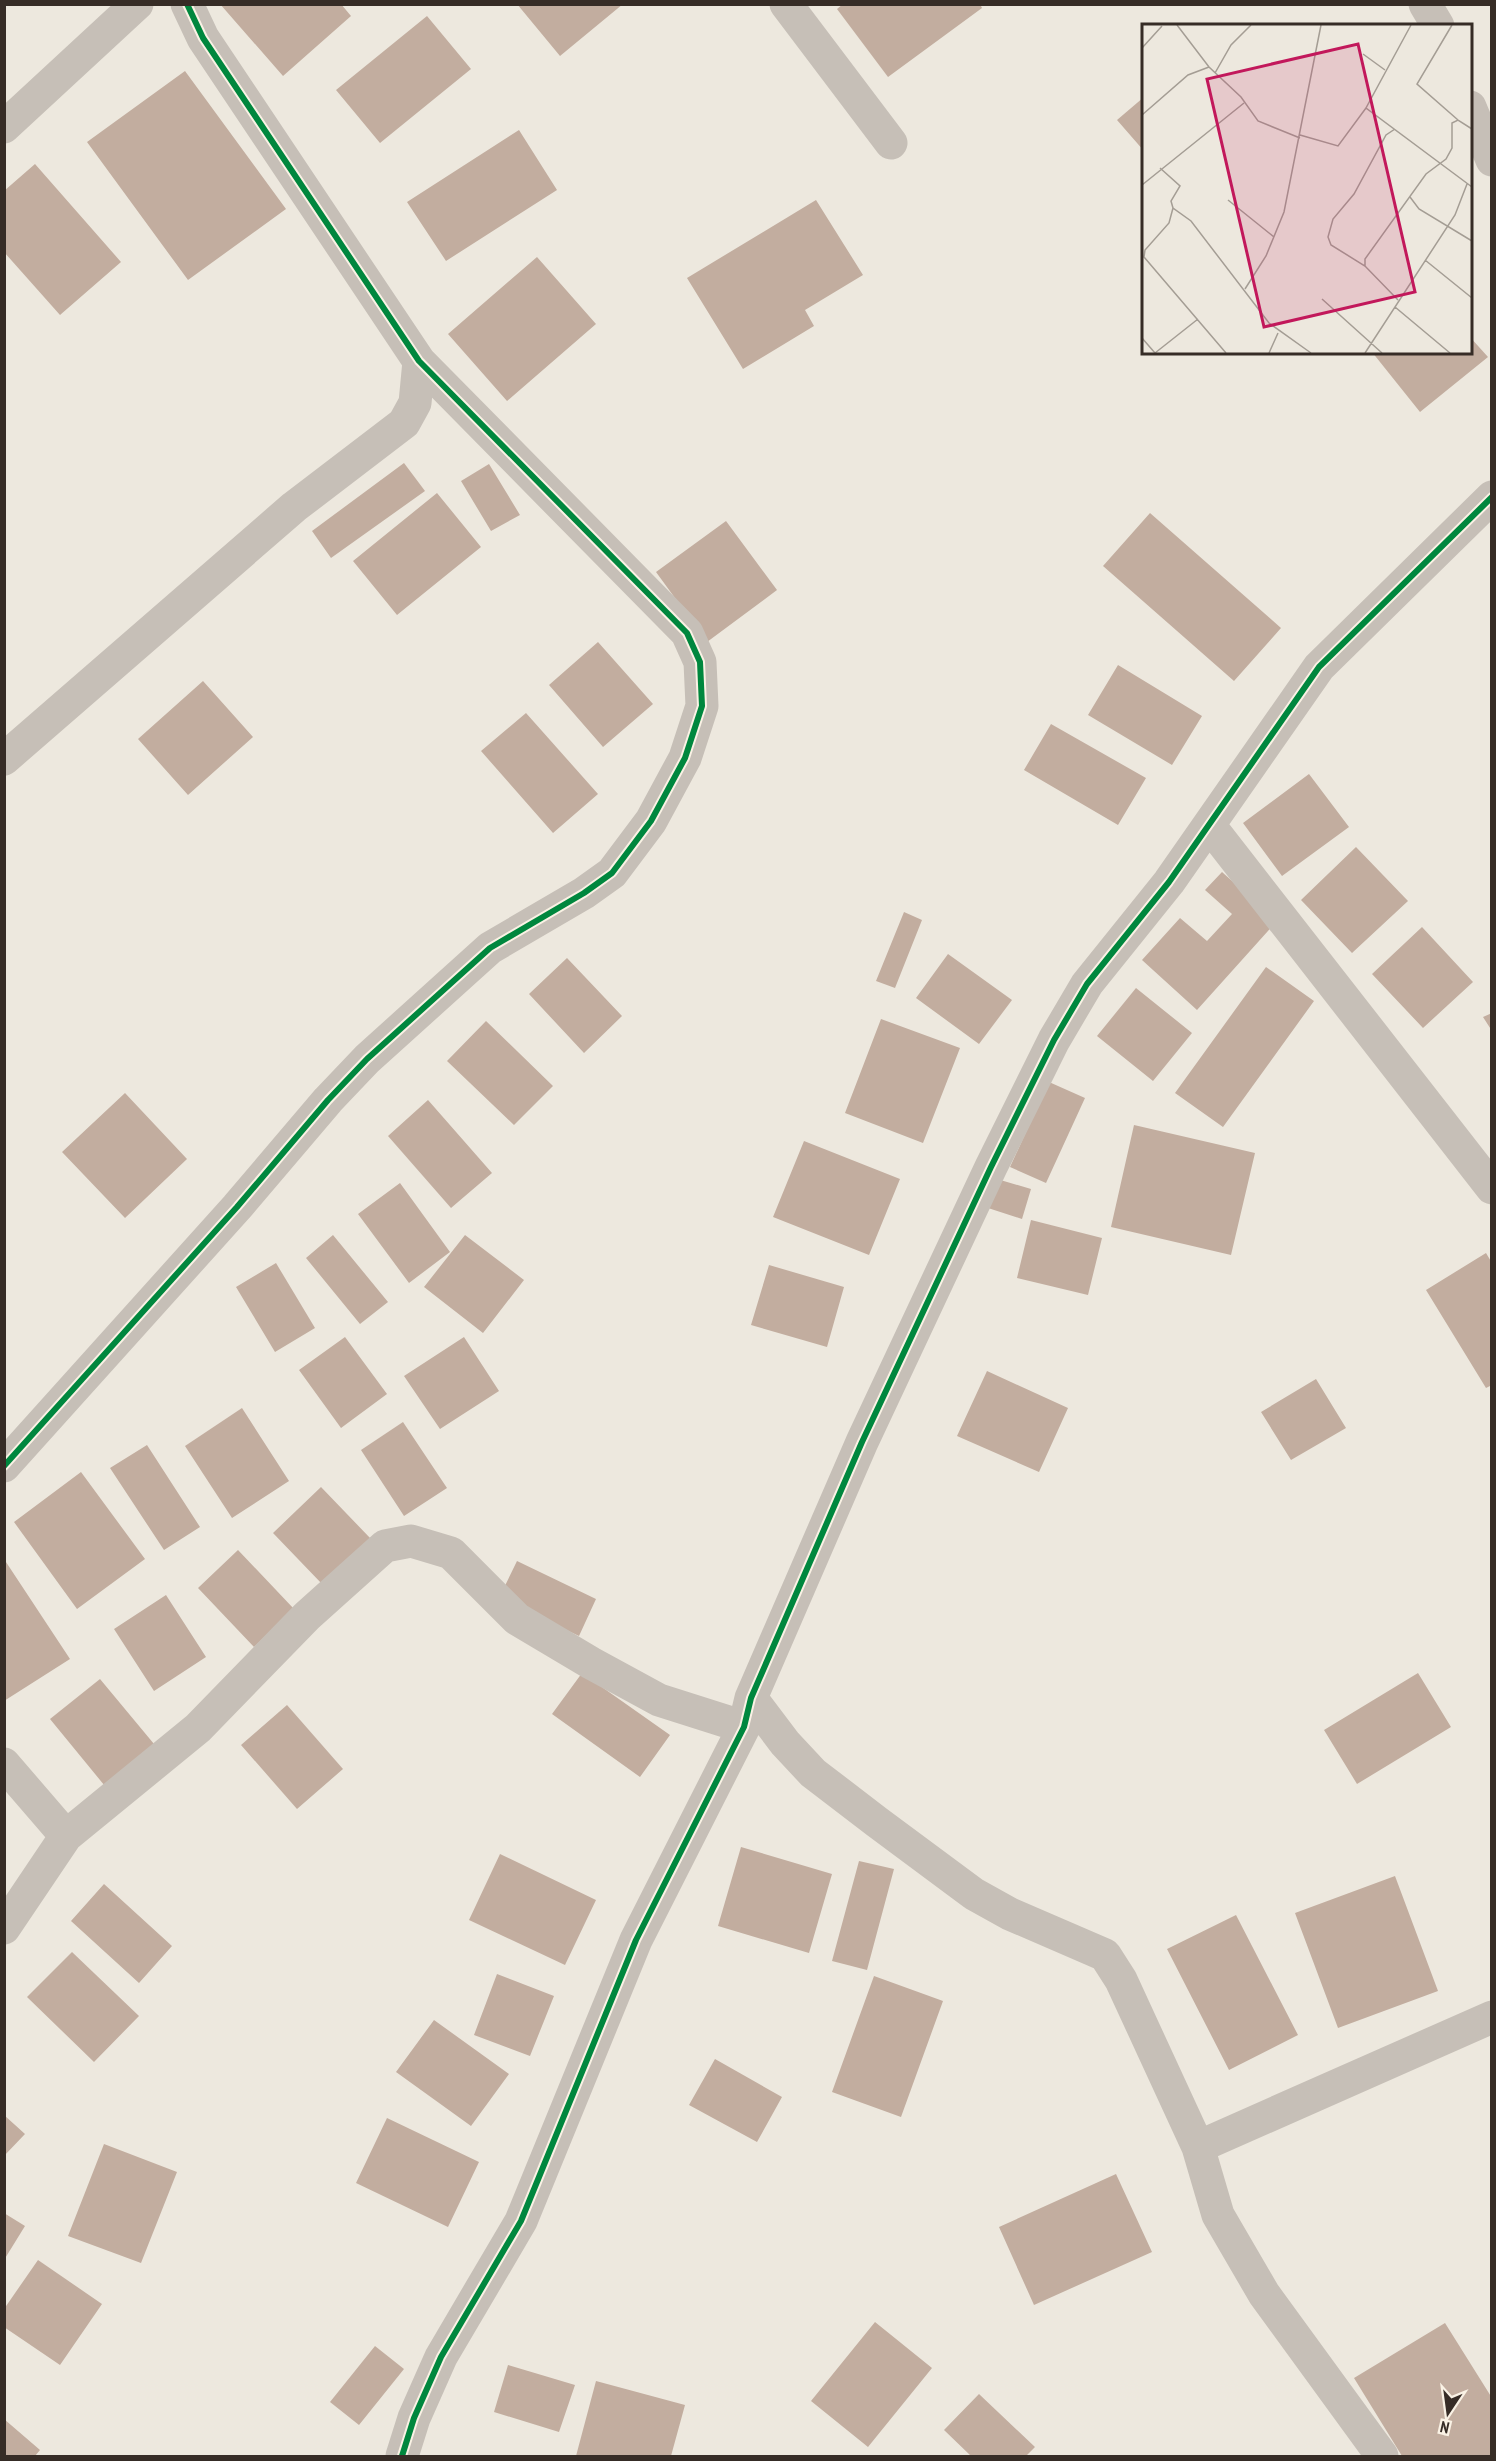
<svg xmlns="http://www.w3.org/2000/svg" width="1496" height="2461" font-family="'PT Sans Narrow',sans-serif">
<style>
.building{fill:#c2ad9f}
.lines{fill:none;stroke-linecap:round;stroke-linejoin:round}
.street{stroke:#c6bfb7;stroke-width:33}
.cycleway-casing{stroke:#faf2e5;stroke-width:10}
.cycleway{stroke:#00873e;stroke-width:6}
.inset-road{fill:none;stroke:#a49d94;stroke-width:1.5}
.view{fill:#c2185b;fill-opacity:0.15;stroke:#c2185b;stroke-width:3}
.inset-edge{fill:none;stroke:#362c26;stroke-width:3}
</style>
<rect width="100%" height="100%" fill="#ede8de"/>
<path class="building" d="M 220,4 L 341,4 L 351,16 L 283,76 Z
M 517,4 L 623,4 L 560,56 Z
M 843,4 L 980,4 L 982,8 L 888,77 L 837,9 Z
M 427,16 L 471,69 L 380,143 L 336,90 Z
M 185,71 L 286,209 L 188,280 L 87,142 Z
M 1144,97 L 1144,151 L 1117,120 Z
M 519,130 L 557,190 L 446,261 L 407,202 Z
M 35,164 L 121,262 L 60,315 L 4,252 L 4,191 Z
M 816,200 L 863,275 L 805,310 L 814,326 L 743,369 L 687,278 Z
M 537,257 L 596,324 L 507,401 L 448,334 Z
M 1470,337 L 1488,357 L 1420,412 L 1372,352 L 1470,352 Z
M 404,463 L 425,491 L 331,558 L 312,531 Z
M 489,464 L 520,515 L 491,531 L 461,481 Z
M 437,493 L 481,547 L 397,615 L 353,561 Z
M 1150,513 L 1281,628 L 1234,681 L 1103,566 Z
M 726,521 L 777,590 L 707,642 L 656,572 Z
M 598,642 L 653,704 L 603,747 L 549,685 Z
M 1118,665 L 1202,716 L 1172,765 L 1088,715 Z
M 203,681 L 253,737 L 188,795 L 138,739 Z
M 526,713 L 598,794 L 553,833 L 481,751 Z
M 1051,724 L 1146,778 L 1118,825 L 1024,770 Z
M 1309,774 L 1349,827 L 1282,876 L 1243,823 Z
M 1356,847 L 1408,901 L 1352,953 L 1301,900 Z
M 1222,872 L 1277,921 L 1197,1010 L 1142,960 L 1180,918 L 1207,941 L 1232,914 L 1205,890 Z
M 904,912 L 922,920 L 895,988 L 876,981 Z
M 1422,927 L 1473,982 L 1423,1028 L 1372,974 Z
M 948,954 L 1012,1000 L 979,1044 L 916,998 Z
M 567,958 L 622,1016 L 584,1053 L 529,994 Z
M 1266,967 L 1314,1001 L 1223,1127 L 1175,1093 Z
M 1136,988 L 1192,1033 L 1153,1081 L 1097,1036 Z
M 1492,1013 L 1492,1031 L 1483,1017 Z
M 881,1019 L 960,1048 L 923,1143 L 845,1113 Z
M 486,1021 L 553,1086 L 514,1125 L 447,1061 Z
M 1049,1082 L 1085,1098 L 1046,1183 L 1010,1167 Z
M 125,1093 L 187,1159 L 125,1218 L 62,1152 Z
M 428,1100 L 492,1173 L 451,1208 L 388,1136 Z
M 1134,1125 L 1255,1153 L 1231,1255 L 1111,1227 Z
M 804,1141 L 900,1179 L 869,1255 L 773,1217 Z
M 997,1179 L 1031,1189 L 1022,1219 L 988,1208 Z
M 400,1183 L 450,1252 L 409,1283 L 358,1214 Z
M 1031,1220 L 1102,1238 L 1088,1295 L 1017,1278 Z
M 333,1235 L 388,1302 L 360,1324 L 306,1258 Z
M 465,1235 L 524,1280 L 483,1333 L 424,1287 Z
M 1486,1253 L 1492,1263 L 1492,1385 L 1486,1388 L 1426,1290 Z
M 276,1263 L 315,1328 L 275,1352 L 236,1287 Z
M 769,1265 L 844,1287 L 827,1347 L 751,1325 Z
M 345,1337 L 387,1394 L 341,1428 L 299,1370 Z
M 464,1337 L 499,1391 L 440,1429 L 404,1376 Z
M 987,1371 L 1068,1408 L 1039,1472 L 957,1436 Z
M 1316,1379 L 1346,1428 L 1291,1460 L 1261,1412 Z
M 242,1408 L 289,1481 L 232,1518 L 185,1446 Z
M 403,1422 L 447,1488 L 404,1516 L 361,1450 Z
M 147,1445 L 200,1527 L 164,1550 L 110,1468 Z
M 81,1472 L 145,1559 L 77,1609 L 14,1522 Z
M 321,1487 L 371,1539 L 323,1585 L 273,1533 Z
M 238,1550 L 294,1609 L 254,1647 L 198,1588 Z
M 4,1559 L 70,1659 L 4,1701 Z
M 517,1561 L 596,1599 L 579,1636 L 499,1598 Z
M 166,1595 L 206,1657 L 154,1691 L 114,1629 Z
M 582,1673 L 670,1735 L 640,1777 L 552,1714 Z
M 1418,1673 L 1451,1727 L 1357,1784 L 1324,1730 Z
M 100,1679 L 159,1750 L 109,1791 L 50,1719 Z
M 287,1705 L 343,1769 L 297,1809 L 241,1745 Z
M 741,1847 L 832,1874 L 809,1953 L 718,1926 Z
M 500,1854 L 596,1900 L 565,1965 L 469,1920 Z
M 859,1861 L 894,1869 L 867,1970 L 832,1961 Z
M 1395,1876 L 1438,1991 L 1338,2028 L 1295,1913 Z
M 104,1884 L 172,1946 L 139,1983 L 71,1921 Z
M 1236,1915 L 1298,2035 L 1229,2070 L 1167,1949 Z
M 72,1952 L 139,2016 L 94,2062 L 27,1997 Z
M 497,1974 L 554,1996 L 530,2056 L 474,2035 Z
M 874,1976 L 943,2001 L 901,2117 L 832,2092 Z
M 434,2020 L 509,2074 L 471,2126 L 396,2072 Z
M 715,2059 L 782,2097 L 757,2142 L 689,2105 Z
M 4,2115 L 25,2134 L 4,2156 Z
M 387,2118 L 479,2162 L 448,2227 L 356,2183 Z
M 104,2144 L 177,2172 L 141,2263 L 68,2236 Z
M 1116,2174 L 1152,2252 L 1034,2305 L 999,2227 Z
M 4,2213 L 25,2226 L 4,2260 Z
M 38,2260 L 102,2304 L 60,2365 L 4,2327 L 4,2309 Z
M 875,2322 L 932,2368 L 868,2447 L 811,2401 Z
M 1445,2323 L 1492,2398 L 1492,2456 L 1402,2456 L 1354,2378 Z
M 375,2346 L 404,2369 L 359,2425 L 330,2402 Z
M 508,2365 L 575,2385 L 559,2432 L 494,2412 Z
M 596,2381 L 685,2405 L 671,2456 L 576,2456 Z
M 979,2394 L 1035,2447 L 1026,2456 L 971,2456 L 944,2430 Z
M 4,2419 L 40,2450 L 35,2456 L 4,2456 Z"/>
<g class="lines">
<path class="street" d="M 786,4 L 891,143
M 1425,4 L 1438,26
M 1470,107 L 1492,160
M 4,127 L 137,4
M 4,759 L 294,507 L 404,423 L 415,403 L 419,361
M 1209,825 L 1492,1188
M 4,1466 L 237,1207 L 328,1100 L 367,1059 L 490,948 L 584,893 L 612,873 L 651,821 L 685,758 L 702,706 L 700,662 L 687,633 L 419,361 L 203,38 L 187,4
M 751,1698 L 785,1743 L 813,1773 L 877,1822 L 974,1894 L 1010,1914 L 1105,1955 L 1121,1980 L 1198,2147 L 1218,2215 L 1264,2294 L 1382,2456
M 4,1764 L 66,1836 L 4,1928
M 66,1836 L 198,1728 L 307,1616 L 385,1546 L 411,1541 L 451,1553 L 517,1619 L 591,1663 L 659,1700 L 744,1727
M 1198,2147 L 1492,2017
M 402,2456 L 414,2418 L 441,2357 L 521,2221 L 636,1940 L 744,1727 L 751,1698 L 862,1442 L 991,1167 L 1054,1040 L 1087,984 L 1169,882 L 1319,667 L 1492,497"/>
<defs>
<path id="cycleway" d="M 4,1466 L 237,1207 L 328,1100 L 367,1059 L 490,948 L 584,893 L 612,873 L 651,821 L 685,758 L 702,706 L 700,662 L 687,633 L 419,361 L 203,38 L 187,4
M 402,2456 L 414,2418 L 441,2357 L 521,2221 L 636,1940 L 744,1727 L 751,1698 L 862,1442 L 991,1167 L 1054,1040 L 1087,984 L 1169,882 L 1319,667 L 1492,497"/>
</defs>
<use href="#cycleway" class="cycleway-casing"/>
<use href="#cycleway" class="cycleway"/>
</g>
<g transform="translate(1142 24)">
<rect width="330" height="330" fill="#ede8de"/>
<path class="inset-road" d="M 35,1 L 67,43 L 99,73 L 116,97 L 158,114M 269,1 L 224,84 L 330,163M 310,1 L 275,60 L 316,96M 0,24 L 20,2M 221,30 L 243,46M 73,49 L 89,21 L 109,1M 0,91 L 46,51 L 67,43M 253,105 L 244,111 L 212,170 L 191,195 L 186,213 L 189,221 L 223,242 L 256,276M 158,111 L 196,122 L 224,84M 18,144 L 38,162 L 29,177 L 31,184 L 49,197 L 127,299 L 169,329M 0,161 L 102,79M 268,173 L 277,185 L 330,217M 86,176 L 132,213M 31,184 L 27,199 L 3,226 L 2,233 L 84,329M 283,236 L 330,274M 223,242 L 223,235 L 284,150 L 304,135 L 310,124 L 310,99 L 316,96 L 330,105M 103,265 L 124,232 L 142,188 L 179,1M 180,275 L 240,329M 253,283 L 308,329M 0,314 L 13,329M 13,329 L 56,295M 127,329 L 136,309M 223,329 L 313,191 L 325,160"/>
<path class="view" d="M 216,20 L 273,268 L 122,303 L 65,55 Z"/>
<rect width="330" height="330" class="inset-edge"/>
</g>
<rect width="1496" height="2461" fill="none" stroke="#362c26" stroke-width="12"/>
<g transform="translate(1448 2413) rotate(193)" stroke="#faf2e5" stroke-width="4.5" paint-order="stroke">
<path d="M0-4.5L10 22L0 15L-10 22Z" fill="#362c26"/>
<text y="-9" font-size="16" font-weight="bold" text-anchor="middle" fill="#362c26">N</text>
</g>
</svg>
